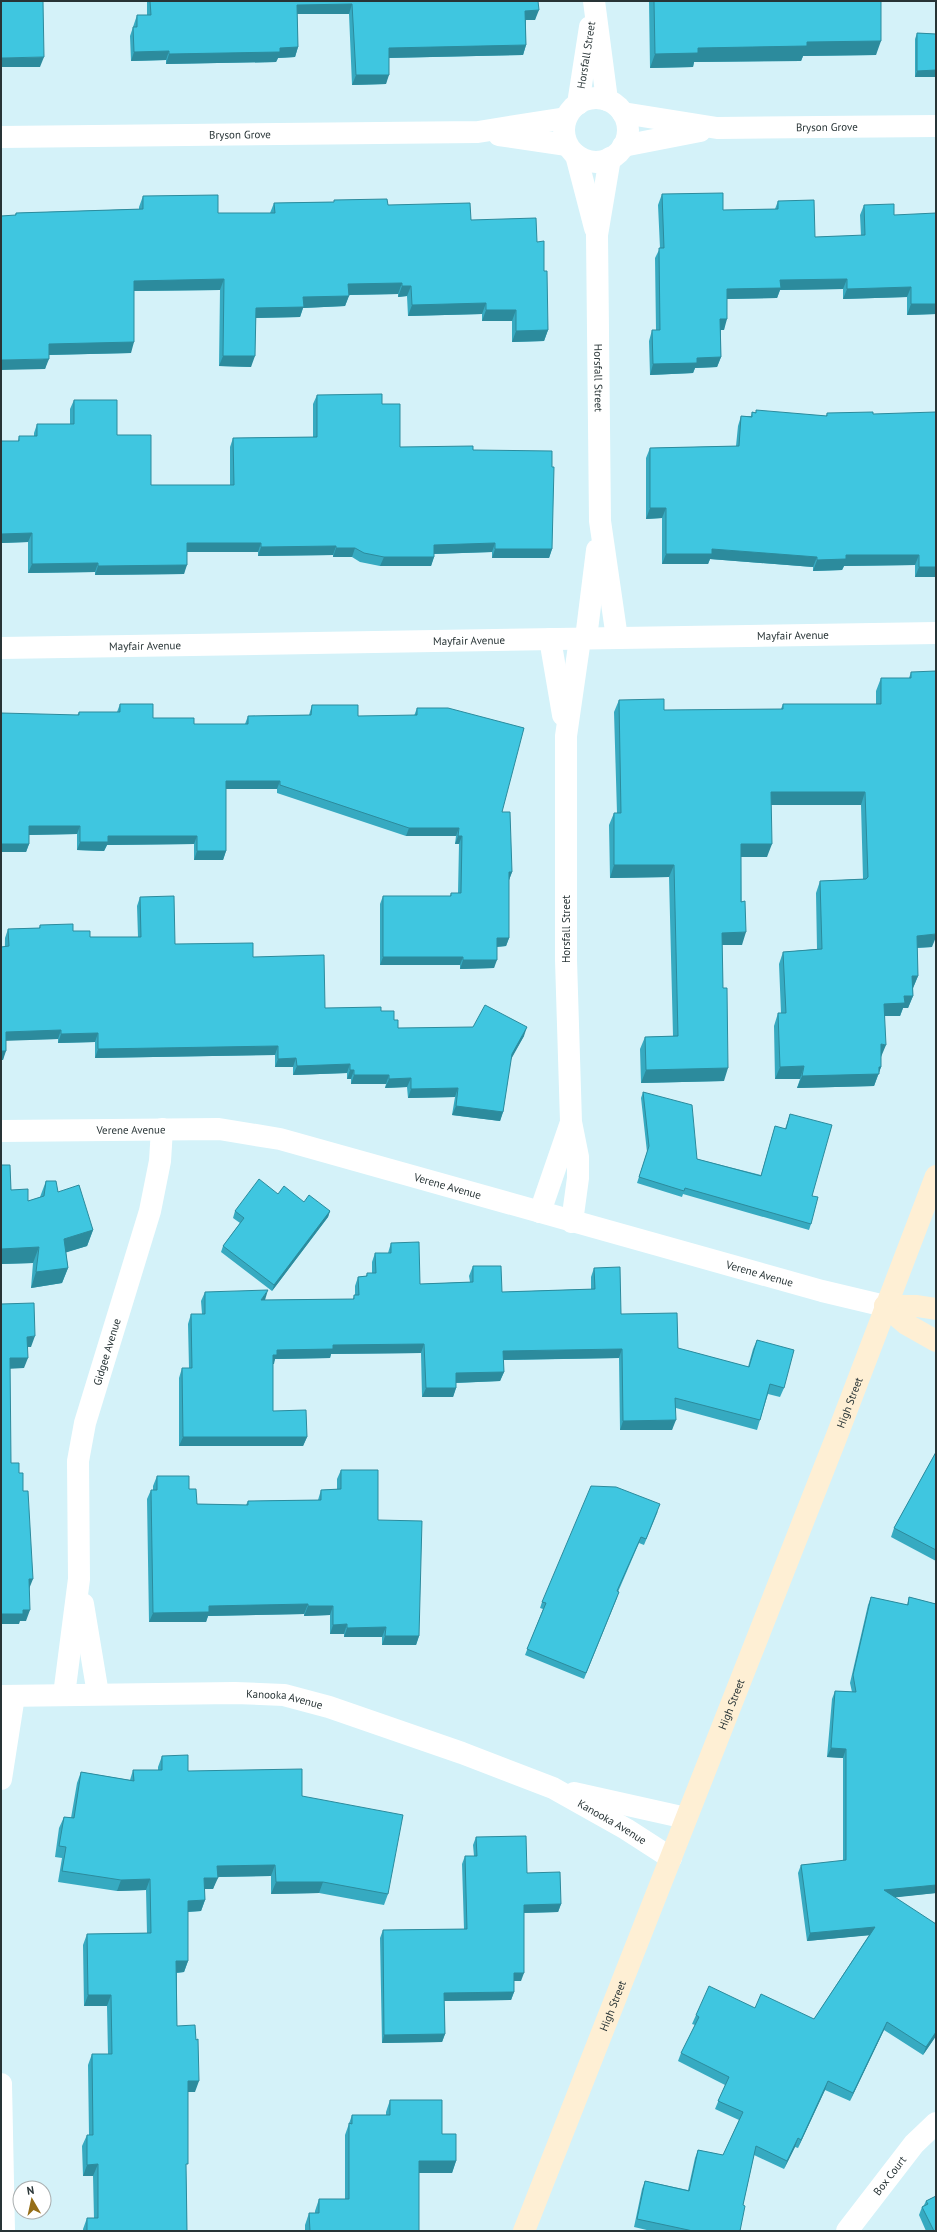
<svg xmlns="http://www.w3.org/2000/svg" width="937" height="2232" font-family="'PT Sans',sans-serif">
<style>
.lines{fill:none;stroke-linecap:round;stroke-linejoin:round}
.street{stroke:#fff;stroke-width:22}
.secondary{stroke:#feefd4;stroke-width:22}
.wall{fill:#36aac1}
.shaded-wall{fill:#2c8b9d}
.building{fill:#3fc6e0;stroke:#2c8b9d}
.labels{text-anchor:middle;stroke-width:3;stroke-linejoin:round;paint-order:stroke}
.street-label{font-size:11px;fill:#283436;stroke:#fff}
</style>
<rect width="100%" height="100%" fill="#d4f2f9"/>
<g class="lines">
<g class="street">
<path d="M 594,1 L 607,100"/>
<circle cx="596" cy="130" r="32"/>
<path d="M 578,104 L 590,27"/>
<path id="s1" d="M 623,113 L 717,128 L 936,126"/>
<path d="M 499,135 L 567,145"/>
<path id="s2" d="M 1,137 L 478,132 L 566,118"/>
<path d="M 623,146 L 700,131"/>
<path d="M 576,155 L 595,228"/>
<path id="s3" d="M 610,158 L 597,235 L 600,521 L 617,638"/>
<path d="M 586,638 L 597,550"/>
<path d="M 550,639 L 563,715"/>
<path id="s4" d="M 1,648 L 936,633"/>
<path id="s5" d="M 1,1131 L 219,1129 L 280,1139 L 822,1291 L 885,1306"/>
<path d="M 540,1212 L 570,1125"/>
<path d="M 572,1222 L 578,1178 L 578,1157 L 571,1122 L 566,960 L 566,736 L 580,639"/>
<path d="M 83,1604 L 98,1694"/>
<path id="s6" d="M 64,1695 L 79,1579 L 78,1461 L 85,1423 L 150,1211 L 160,1161 L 162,1129"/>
<path id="s7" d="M 1,1696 L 235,1693 L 284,1695 L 329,1707 L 462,1753 L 553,1788 L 626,1829 L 671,1858"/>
<path d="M 1,1779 L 14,1696"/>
<path d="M 574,1793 L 686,1818"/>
<path d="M 1,2084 L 4,2231"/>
<path id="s8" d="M 847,2231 L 914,2144 L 936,2123"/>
</g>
<g class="secondary">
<path d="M 885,1306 L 906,1324 L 936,1341"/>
<path d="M 885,1306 L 917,1306 L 936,1309"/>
<path id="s9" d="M 524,2231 L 836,1438 L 936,1176"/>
</g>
</g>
<path class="wall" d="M 147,1 L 538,1 L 535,20 L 526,20 L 526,45 L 523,55 L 389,58 L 386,84 L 352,85 L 349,14 L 297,14 L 298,47 L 295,57 L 278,58 L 276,62 L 166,64 L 166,60 L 131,61 L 130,36 L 137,15 L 147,15 Z
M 649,1 L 881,1 L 876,55 L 803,56 L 801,61 L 694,62 L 693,67 L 650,68 Z
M 917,33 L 936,34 L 936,77 L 915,77 L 915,39 Z
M 662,194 L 723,210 L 775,209 L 778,201 L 815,237 L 861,236 L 860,215 L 864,205 L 894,215 L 936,314 L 907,315 L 907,297 L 843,299 L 843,289 L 780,290 L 777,298 L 727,299 L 724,330 L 721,330 L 721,357 L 717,367 L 695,368 L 693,373 L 650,375 L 649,341 L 652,330 L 656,330 L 655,258 L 660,248 L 658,205 Z
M 143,196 L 218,213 L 270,213 L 274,203 L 334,202 L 334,200 L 388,205 L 471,220 L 537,242 L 544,271 L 548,330 L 544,341 L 512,342 L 512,321 L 482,321 L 482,314 L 408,316 L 407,296 L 398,297 L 398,294 L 349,295 L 345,306 L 303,308 L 300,317 L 256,318 L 251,367 L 219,366 L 220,290 L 134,291 L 131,353 L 49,355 L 45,369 L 15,215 L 16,213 L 139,209 L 139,207 Z
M 317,395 L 382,404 L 400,447 L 473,450 L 552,467 L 552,549 L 549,558 L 492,558 L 492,552 L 434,554 L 434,557 L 431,566 L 380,566 L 360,562 L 352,557 L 333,557 L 333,555 L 258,556 L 258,552 L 187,552 L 184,574 L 95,575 L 95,572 L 28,573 L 28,542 L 1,543 L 1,441 L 18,441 L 19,436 L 34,436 L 34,433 L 37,424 L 70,424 L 70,409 L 74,400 L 117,435 L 151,485 L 230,485 L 230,447 L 233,438 L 313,437 L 313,404 Z
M 752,412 L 826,416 L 827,413 L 873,414 L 936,577 L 915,577 L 915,565 L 844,566 L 842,570 L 813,571 L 813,567 L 710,559 L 708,564 L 662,564 L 662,518 L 646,519 L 646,458 L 650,448 L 736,446 L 738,426 L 741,416 L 751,416 Z
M 911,672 L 932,947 L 917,948 L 918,976 L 913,988 L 913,996 L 908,1008 L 903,1008 L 900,1016 L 885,1016 L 881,1057 L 881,1067 L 874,1086 L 797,1088 L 800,1079 L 775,1079 L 774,1026 L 778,1013 L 781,1013 L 779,964 L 783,952 L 817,949 L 816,893 L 820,881 L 863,879 L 861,805 L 771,805 L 767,857 L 741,857 L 742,945 L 722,945 L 724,1081 L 641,1083 L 640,1049 L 645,1037 L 673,1036 L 669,877 L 610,878 L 609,825 L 614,813 L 617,813 L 614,712 L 619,700 L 664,710 L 781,709 L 783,704 L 876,704 L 876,691 L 881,678 L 909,678 Z
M 120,704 L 153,718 L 194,724 L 245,724 L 248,716 L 309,715 L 312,705 L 358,716 L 414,716 L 417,708 L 502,812 L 512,872 L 509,880 L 509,938 L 506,946 L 497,947 L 494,968 L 460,969 L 460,965 L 380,965 L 380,904 L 383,896 L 450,896 L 451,893 L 458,893 L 459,844 L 455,844 L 456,836 L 406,836 L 277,793 L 277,789 L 226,789 L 226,851 L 223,860 L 194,860 L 194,844 L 107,845 L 104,851 L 77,850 L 77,834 L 29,835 L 29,844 L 26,852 L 1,852 L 79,712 L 117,712 Z
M 140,897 L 175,944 L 253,957 L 325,1008 L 381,1011 L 394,1020 L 398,1028 L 524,1036 L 511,1058 L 503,1112 L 500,1121 L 452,1115 L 455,1097 L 408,1098 L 407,1087 L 385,1088 L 386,1084 L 351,1084 L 351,1079 L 347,1079 L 347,1073 L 293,1075 L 293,1067 L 275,1067 L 275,1055 L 95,1058 L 95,1042 L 58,1043 L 58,1039 L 6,1040 L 3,1060 L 5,938 L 8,929 L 39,928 L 40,925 L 73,931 L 90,937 L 138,937 L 137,906 Z
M 643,1092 L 697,1159 L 761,1175 L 775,1126 L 785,1129 L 790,1114 L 812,1196 L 811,1224 L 809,1230 L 683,1194 L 682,1197 L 637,1183 L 647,1152 L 641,1098 Z
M 1,1165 L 11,1190 L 28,1201 L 40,1197 L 46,1181 L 58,1192 L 93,1230 L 87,1246 L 66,1252 L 68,1268 L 62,1283 L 31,1288 L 33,1263 L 1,1264 Z
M 278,1194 L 304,1202 L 330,1211 L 328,1217 L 272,1291 L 221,1252 L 223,1246 L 240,1223 L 233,1218 L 235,1211 Z
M 391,1243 L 420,1284 L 470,1282 L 469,1276 L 473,1266 L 502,1292 L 591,1289 L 591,1277 L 594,1268 L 621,1314 L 678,1348 L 748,1367 L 753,1349 L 757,1340 L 784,1388 L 780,1397 L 768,1394 L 760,1420 L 757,1430 L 676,1408 L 672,1430 L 620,1430 L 619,1358 L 503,1360 L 504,1372 L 500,1381 L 456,1383 L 456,1388 L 453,1397 L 422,1397 L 421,1353 L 331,1354 L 330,1358 L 275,1359 L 273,1364 L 273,1411 L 307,1437 L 303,1446 L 179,1446 L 179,1378 L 182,1368 L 189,1368 L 188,1324 L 191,1314 L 202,1314 L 201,1301 L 205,1292 L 265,1300 L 353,1299 L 354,1295 L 355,1295 L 355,1286 L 358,1277 L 366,1276 L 367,1273 L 372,1273 L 372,1262 L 375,1253 L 388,1253 Z
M 936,1452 L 936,1561 L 891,1537 L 894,1528 Z
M 341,1470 L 378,1520 L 419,1636 L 416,1645 L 382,1645 L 382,1637 L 344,1637 L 344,1634 L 330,1634 L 330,1615 L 304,1616 L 304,1614 L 208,1616 L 206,1622 L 149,1622 L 147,1499 L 151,1490 L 153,1490 L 153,1486 L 157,1476 L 189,1489 L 197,1504 L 246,1505 L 248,1501 L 318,1500 L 321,1490 L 337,1489 L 337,1479 Z
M 658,1511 L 644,1545 L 639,1543 L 618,1592 L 617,1598 L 584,1679 L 525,1655 L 543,1609 L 540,1608 L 542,1602 Z
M 871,1597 L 907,1605 L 909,1597 L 936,1604 L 936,1893 L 894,1897 L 936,2036 L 923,2055 L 884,2030 L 850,2101 L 825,2090 L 798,2148 L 795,2147 L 784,2169 L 754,2155 L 743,2205 L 740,2231 L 651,2231 L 634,2227 L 642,2189 L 645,2181 L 688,2190 L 695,2158 L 698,2150 L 723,2155 L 739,2120 L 715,2109 L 725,2085 L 678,2061 L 681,2053 L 695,2025 L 692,2024 L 696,2015 L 755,2008 L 814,2019 L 869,1935 L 807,1941 L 798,1873 L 801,1865 L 843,1861 L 843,1758 L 827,1757 L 832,1699 L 835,1691 L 852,1692 L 850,1683 L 868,1605 Z
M 162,1756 L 188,1771 L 302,1796 L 388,1894 L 384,1905 L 319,1893 L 271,1894 L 271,1876 L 217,1877 L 213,1889 L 204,1889 L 205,1900 L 201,1911 L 188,1912 L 188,1961 L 184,1972 L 177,1973 L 177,2026 L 195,2092 L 188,2092 L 186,2169 L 187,2231 L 83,2231 L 83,2229 L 87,2218 L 94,2218 L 93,2176 L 83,2176 L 82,2146 L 87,2135 L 89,2135 L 88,2065 L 92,2054 L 108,2054 L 107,2006 L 84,2006 L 83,1945 L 87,1934 L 147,1933 L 146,1890 L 117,1891 L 58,1882 L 62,1858 L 55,1857 L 59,1828 L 64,1817 L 71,1818 L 77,1783 L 81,1772 L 130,1780 L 133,1770 L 158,1770 L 158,1767 Z
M 476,1837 L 527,1873 L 561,1904 L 558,1912 L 524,1913 L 521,1981 L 514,1981 L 514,1992 L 511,2000 L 444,2001 L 445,2034 L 442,2042 L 382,2043 L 380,1938 L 383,1930 L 464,1929 L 462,1864 L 465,1856 L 474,1856 L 473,1845 Z
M 390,2100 L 442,2134 L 456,2161 L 452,2173 L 419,2173 L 419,2231 L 305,2231 L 305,2225 L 309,2213 L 315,2213 L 315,2211 L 319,2199 L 345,2199 L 345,2135 L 352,2115 L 386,2115 L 386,2112 Z
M 936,2196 L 936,2231 L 926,2231 L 919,2215 L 922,2207 L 924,2205 L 926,2201 Z"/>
<path class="shaded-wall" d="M 352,4 L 349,14 L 293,14 L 297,5 Z
M 539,10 L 535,20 L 522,20 L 525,11 Z
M 881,41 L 876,55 L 803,56 L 801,61 L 694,62 L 693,67 L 650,68 L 655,54 L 698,48 L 807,42 Z
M 526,45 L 523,55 L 385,58 L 389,48 Z
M 298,47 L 295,57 L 278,58 L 276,62 L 166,64 L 169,54 Z
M 169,51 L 166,60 L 131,61 L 134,52 Z
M 44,57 L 40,67 L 1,67 L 1,58 Z
M 936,70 L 936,77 L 915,77 L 917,71 Z
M 356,75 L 389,75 L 386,84 L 352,85 Z
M 224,279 L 220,290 L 130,291 L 134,281 Z
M 847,279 L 843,289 L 780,290 L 777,298 L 723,299 L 727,289 L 780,280 Z
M 402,283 L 398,294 L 345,295 L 348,284 Z
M 402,286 L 411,286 L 407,296 L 398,297 Z
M 911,287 L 907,297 L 843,299 L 847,289 Z
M 349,296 L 345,306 L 303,308 L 300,317 L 252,318 L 256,308 L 303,297 Z
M 486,303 L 482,314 L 408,316 L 412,305 Z
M 911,304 L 936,304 L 936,314 L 907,315 Z
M 486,310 L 516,310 L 512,321 L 482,321 Z
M 720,319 L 727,319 L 724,330 L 717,330 Z
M 548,330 L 544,341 L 512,342 L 516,331 Z
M 134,342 L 131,353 L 45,355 L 49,344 Z
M 223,356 L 255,356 L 251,367 L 219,366 Z
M 721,357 L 717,367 L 695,368 L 693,373 L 650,375 L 653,364 L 697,358 Z
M 49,359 L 45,369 L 1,370 L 1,360 Z
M 650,508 L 666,508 L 662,518 L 646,519 Z
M 32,533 L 28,542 L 1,543 L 1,534 Z
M 187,543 L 261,543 L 258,552 L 184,552 Z
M 495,543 L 492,552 L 431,554 L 434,545 Z
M 336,546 L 333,555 L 258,556 L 261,547 Z
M 336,548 L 355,548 L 352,557 L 333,557 Z
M 495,549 L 552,549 L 549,558 L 492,558 Z
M 712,549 L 817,557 L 813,567 L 710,559 L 708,564 L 662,564 L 666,554 Z
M 846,555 L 919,555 L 915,565 L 844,566 L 842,570 L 813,571 L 817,560 Z
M 384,557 L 434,557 L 431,566 L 380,566 Z
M 98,563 L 95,572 L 28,573 L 32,564 Z
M 187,565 L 184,574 L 95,575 L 98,566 Z
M 919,567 L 936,567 L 936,577 L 915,577 Z
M 226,781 L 280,781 L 277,789 L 223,789 Z
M 771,792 L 865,792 L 861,805 L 767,805 Z
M 29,826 L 80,826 L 77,834 L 26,835 Z
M 409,828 L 459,828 L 456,836 L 406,836 Z
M 108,836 L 197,836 L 194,844 L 107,845 L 104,851 L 77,850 L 80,842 Z
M 458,836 L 462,836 L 459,844 L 455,844 Z
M 1,844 L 29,844 L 26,852 L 1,852 Z
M 741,844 L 772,844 L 767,857 L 736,857 Z
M 197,851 L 226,851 L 223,860 L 194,860 Z
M 614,865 L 674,865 L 669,877 L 610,878 Z
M 509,872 L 512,872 L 509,880 Z
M 746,932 L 742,945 L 718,945 L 722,933 Z
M 936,934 L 936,937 L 932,947 L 912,948 L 917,936 Z
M 497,938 L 509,938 L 506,946 L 494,947 Z
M 383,957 L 463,957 L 460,965 L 380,965 Z
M 463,960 L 497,960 L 494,968 L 460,969 Z
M 912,976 L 918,976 L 913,988 L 908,988 Z
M 904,996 L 913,996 L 908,1008 L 903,1008 L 900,1016 L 880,1016 L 884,1004 Z
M 527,1027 L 524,1036 L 509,1063 L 512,1054 Z
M 61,1030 L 58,1039 L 2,1041 L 6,1032 Z
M 98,1033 L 95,1042 L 58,1043 L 61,1034 Z
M 881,1044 L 886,1045 L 881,1057 Z
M 278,1046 L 275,1055 L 95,1058 L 98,1049 Z
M 1,1051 L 6,1051 L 3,1060 L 1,1060 Z
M 296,1058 L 293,1067 L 275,1067 L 278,1059 Z
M 350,1064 L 347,1073 L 293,1075 L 297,1066 Z
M 804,1066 L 800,1079 L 775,1079 L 780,1067 Z
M 879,1067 L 881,1067 L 874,1086 L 797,1088 L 802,1076 Z
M 728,1068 L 724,1081 L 641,1083 L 646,1070 Z
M 350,1070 L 354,1070 L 351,1079 L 347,1079 Z
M 354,1075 L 389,1075 L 386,1084 L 351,1084 Z
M 411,1078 L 407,1087 L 385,1088 L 389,1079 Z
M 458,1088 L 455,1097 L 408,1098 L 411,1089 Z
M 456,1106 L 503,1112 L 500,1121 L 452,1115 Z
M 330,1211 L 328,1217 L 272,1291 L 274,1285 Z
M 93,1230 L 87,1246 L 58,1255 L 64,1239 Z
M 39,1247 L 33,1263 L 1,1264 L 1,1249 Z
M 68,1268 L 62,1283 L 31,1288 L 36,1272 Z
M 268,1290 L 265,1300 L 257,1310 L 261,1300 Z
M 35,1336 L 31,1347 L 24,1347 L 27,1337 Z
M 424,1344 L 421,1353 L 331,1354 L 330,1358 L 275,1359 L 274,1364 L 270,1364 L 273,1355 L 277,1350 L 333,1345 Z
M 622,1349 L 619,1358 L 500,1360 L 503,1351 Z
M 10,1358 L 28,1358 L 24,1368 L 6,1369 Z
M 504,1372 L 500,1381 L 452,1383 L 456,1373 Z
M 426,1388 L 456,1388 L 453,1397 L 422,1397 Z
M 676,1420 L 672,1430 L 620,1430 L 623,1421 Z
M 183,1437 L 307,1437 L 303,1446 L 179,1446 Z
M 29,1579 L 33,1579 L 29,1589 Z
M 308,1604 L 304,1614 L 208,1616 L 206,1622 L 149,1622 L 153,1613 L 209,1606 Z
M 308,1606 L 333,1606 L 330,1615 L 304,1616 Z
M 23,1610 L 30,1610 L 26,1621 L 20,1621 L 19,1624 L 1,1624 L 1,1614 Z
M 347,1624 L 344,1634 L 330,1634 L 333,1625 Z
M 386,1627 L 382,1637 L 344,1637 L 347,1628 Z
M 385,1636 L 419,1636 L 416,1645 L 382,1645 Z
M 831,1748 L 846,1749 L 843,1758 L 827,1757 Z
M 275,1865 L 271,1876 L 213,1877 L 217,1866 Z
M 204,1878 L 218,1878 L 213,1889 L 200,1889 Z
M 150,1879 L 146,1890 L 117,1891 L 121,1880 Z
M 276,1882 L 323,1882 L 319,1893 L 271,1894 Z
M 936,1885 L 936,1893 L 881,1899 L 884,1890 Z
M 205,1900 L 201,1911 L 184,1912 L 188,1901 Z
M 561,1904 L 558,1912 L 521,1913 L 524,1905 Z
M 875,1927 L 872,1935 L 807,1941 L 810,1933 Z
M 176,1961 L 188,1961 L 184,1972 L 172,1973 Z
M 514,1973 L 524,1973 L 521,1981 L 511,1981 Z
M 514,1992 L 511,2000 L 441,2001 L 444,1993 Z
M 88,1995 L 111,1995 L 107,2006 L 84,2006 Z
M 887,2022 L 884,2030 L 850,2101 L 853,2093 Z
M 936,2032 L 936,2036 L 923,2055 L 926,2047 Z
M 445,2034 L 442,2042 L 382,2043 L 384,2035 Z
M 188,2081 L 199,2081 L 195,2092 L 184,2092 Z
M 828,2081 L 825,2090 L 798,2148 L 801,2140 Z
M 798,2138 L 795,2147 L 784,2169 L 787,2161 Z
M 419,2161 L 456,2161 L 452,2173 L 415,2173 Z
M 98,2164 L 93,2176 L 83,2176 L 87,2165 Z"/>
<path class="building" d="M 1,1 L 43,1 L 44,57 L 1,58 Z
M 150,1 L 538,1 L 539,10 L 525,11 L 526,45 L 389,48 L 389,75 L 356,75 L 352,4 L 297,5 L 298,47 L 280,48 L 280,52 L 169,54 L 169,51 L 134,52 L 133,27 L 137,27 L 137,15 L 151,15 Z
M 654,1 L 881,1 L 881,41 L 807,42 L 807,46 L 698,48 L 698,53 L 655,54 Z
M 917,33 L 936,34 L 936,70 L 917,71 Z
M 723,193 L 723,210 L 778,209 L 778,201 L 814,200 L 815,237 L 865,235 L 864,205 L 894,204 L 894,215 L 936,213 L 936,304 L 911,304 L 911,287 L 847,289 L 847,279 L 780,280 L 781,288 L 727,289 L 727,319 L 720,319 L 721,357 L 697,358 L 697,363 L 653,364 L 652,330 L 660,330 L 659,248 L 664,248 L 662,194 Z
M 218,195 L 218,213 L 275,213 L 274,203 L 334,202 L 334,200 L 387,199 L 388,205 L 470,203 L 471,220 L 536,218 L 537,242 L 544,241 L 544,271 L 547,271 L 548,330 L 516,331 L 516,310 L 486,310 L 486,303 L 412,305 L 411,286 L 402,286 L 402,283 L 348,284 L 349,296 L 303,297 L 304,307 L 256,308 L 255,356 L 223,356 L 224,279 L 134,281 L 134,342 L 49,344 L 49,359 L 1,360 L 1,216 L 16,215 L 16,213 L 143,209 L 143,196 Z
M 382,394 L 382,404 L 400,404 L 400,447 L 473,446 L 473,450 L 552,451 L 552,467 L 554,467 L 552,549 L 495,549 L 495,543 L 434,545 L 434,557 L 384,557 L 364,553 L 355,548 L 336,548 L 336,546 L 261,547 L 261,543 L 187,543 L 187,565 L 98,566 L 98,563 L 32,564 L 32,533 L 1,534 L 1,441 L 19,441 L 19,436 L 37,436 L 37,424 L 74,424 L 74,400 L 117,400 L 117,435 L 151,435 L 151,485 L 234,485 L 233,438 L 317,437 L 317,395 Z
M 756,410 L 827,416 L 827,413 L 873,412 L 873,414 L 936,412 L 936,567 L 919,567 L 919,555 L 846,555 L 846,559 L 817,560 L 817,557 L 712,549 L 712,554 L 666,554 L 666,508 L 650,508 L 650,448 L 739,446 L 741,416 L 752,417 L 752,412 L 756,413 Z
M 936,671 L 936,934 L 917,936 L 918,976 L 912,976 L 913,996 L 904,996 L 905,1003 L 884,1004 L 886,1045 L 881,1044 L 881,1067 L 879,1067 L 879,1074 L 802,1076 L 804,1066 L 780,1067 L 778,1013 L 786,1013 L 783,952 L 822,949 L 820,881 L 866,879 L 868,877 L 865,792 L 771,792 L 772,844 L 741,844 L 741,902 L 745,901 L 746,932 L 722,933 L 723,988 L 727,988 L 728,1068 L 646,1070 L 645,1037 L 678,1036 L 674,865 L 614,865 L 614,813 L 621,813 L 619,700 L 664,699 L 664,710 L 783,709 L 783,704 L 881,704 L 881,678 L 911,678 L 911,672 Z
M 120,704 L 153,704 L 153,718 L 194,718 L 194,724 L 248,724 L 248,716 L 311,715 L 312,705 L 358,705 L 358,716 L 417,715 L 417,708 L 448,708 L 524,728 L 502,812 L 510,812 L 512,872 L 509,872 L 509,938 L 497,938 L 497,960 L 463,960 L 463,957 L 383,957 L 383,896 L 451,896 L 451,893 L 461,893 L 462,836 L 458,836 L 459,828 L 409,828 L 280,785 L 280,781 L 226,781 L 226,851 L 197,851 L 197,836 L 108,836 L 108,842 L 80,842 L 80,826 L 29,826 L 29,844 L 1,844 L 1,713 L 79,715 L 79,712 L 120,712 Z
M 174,896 L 175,944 L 253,943 L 253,957 L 324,955 L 325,1008 L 381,1007 L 381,1011 L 394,1011 L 394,1020 L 398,1020 L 398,1028 L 473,1027 L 485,1005 L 527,1027 L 512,1054 L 503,1112 L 456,1106 L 458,1088 L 411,1089 L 411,1078 L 389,1079 L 389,1075 L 354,1075 L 354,1070 L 350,1070 L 350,1064 L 297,1066 L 296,1058 L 278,1059 L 278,1046 L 98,1049 L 98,1033 L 61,1034 L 61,1030 L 6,1032 L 6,1051 L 1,1051 L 1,947 L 9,946 L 8,929 L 40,928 L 40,925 L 73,924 L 73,931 L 90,931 L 90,937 L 141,937 L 140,897 Z
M 643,1092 L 692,1105 L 697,1159 L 761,1176 L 775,1126 L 786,1129 L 790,1114 L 832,1125 L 812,1196 L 818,1197 L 811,1224 L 685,1188 L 684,1191 L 639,1177 L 649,1146 Z
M 1,1165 L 10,1165 L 11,1190 L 28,1189 L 28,1201 L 44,1196 L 46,1181 L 56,1181 L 58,1192 L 79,1185 L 93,1230 L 64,1239 L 68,1268 L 36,1272 L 39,1247 L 1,1249 Z
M 259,1179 L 278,1194 L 284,1186 L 304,1202 L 309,1195 L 330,1211 L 274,1285 L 223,1246 L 244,1218 L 235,1211 Z
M 419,1242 L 420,1284 L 473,1282 L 473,1266 L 501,1266 L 502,1292 L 595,1289 L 594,1268 L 620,1267 L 621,1314 L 677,1313 L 678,1348 L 749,1367 L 757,1340 L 794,1350 L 784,1388 L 770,1384 L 760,1420 L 675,1398 L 676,1420 L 623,1421 L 622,1349 L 503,1351 L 504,1372 L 456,1373 L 456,1388 L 426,1388 L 424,1344 L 333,1345 L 333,1349 L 277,1350 L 277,1355 L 273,1355 L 273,1411 L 306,1410 L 307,1437 L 183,1437 L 182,1368 L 192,1368 L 191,1314 L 205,1314 L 205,1292 L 268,1290 L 261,1300 L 354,1299 L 354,1295 L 359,1295 L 358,1277 L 367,1276 L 367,1273 L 376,1273 L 375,1253 L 391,1253 L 391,1243 Z
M 34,1303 L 35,1336 L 27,1337 L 28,1358 L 10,1358 L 11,1463 L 19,1463 L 19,1473 L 23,1473 L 23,1491 L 28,1491 L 33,1579 L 29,1579 L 30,1610 L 23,1610 L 23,1614 L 1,1614 L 1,1304 Z
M 936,1452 L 936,1550 L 894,1528 Z
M 341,1470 L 378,1470 L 378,1520 L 422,1521 L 419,1636 L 385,1636 L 386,1627 L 347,1628 L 347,1624 L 333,1625 L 333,1606 L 308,1606 L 308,1604 L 209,1606 L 209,1612 L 153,1613 L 151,1490 L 157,1490 L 157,1476 L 189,1476 L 189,1489 L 196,1489 L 197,1504 L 248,1505 L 248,1501 L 321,1500 L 321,1490 L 341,1489 Z
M 591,1486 L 616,1487 L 660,1504 L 646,1539 L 641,1537 L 617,1591 L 619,1592 L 586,1673 L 527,1649 L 546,1603 L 542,1602 Z
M 871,1597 L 908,1605 L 909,1597 L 936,1604 L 936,1885 L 884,1890 L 936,1924 L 936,2032 L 926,2047 L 887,2022 L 853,2093 L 828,2081 L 801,2140 L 798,2138 L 787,2161 L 756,2146 L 743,2205 L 745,2206 L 740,2231 L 693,2231 L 637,2219 L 645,2181 L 689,2191 L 698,2150 L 723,2155 L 743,2112 L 718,2101 L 729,2077 L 681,2053 L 699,2017 L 696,2015 L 709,1986 L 755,2008 L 761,1994 L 814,2019 L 875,1927 L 810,1933 L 801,1865 L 846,1860 L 846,1749 L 831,1748 L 835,1691 L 856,1692 L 853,1675 Z
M 188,1755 L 188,1771 L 302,1769 L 302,1796 L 403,1815 L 388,1894 L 323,1882 L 276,1882 L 275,1865 L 217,1866 L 218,1878 L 204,1878 L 205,1900 L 188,1901 L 188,1961 L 176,1961 L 177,2026 L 195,2025 L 196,2040 L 198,2039 L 199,2081 L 188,2081 L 188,2164 L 186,2164 L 187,2231 L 87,2231 L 87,2218 L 98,2218 L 98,2164 L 87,2165 L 87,2135 L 93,2135 L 92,2054 L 112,2054 L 111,1995 L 88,1995 L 87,1934 L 151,1933 L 150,1879 L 121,1880 L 62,1871 L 66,1847 L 59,1846 L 64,1817 L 74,1818 L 81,1772 L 134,1781 L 133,1770 L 162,1770 L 162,1756 Z
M 526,1836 L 527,1873 L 560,1872 L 561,1904 L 524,1905 L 524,1973 L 514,1973 L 514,1992 L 444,1993 L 445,2034 L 384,2035 L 383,1930 L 467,1929 L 465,1856 L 477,1856 L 476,1837 Z
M 390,2100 L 442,2100 L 442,2134 L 456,2134 L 456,2161 L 419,2161 L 419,2231 L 310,2231 L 309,2213 L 319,2213 L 319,2199 L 349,2199 L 349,2123 L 352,2124 L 352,2115 L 390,2115 Z
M 936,2196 L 936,2231 L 934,2231 L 922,2207 L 928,2204 L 926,2201 Z"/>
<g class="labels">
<g class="street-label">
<text transform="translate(586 55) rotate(-81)" y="4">Horsfall Street</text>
<text dy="4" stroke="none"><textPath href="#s1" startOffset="205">Bryson Grove</textPath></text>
<text dy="4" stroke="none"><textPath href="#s2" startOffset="239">Bryson Grove</textPath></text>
<text dy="4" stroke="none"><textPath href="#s3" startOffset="221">Horsfall Street</textPath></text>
<text dy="4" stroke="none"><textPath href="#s4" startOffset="792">Mayfair Avenue</textPath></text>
<text dy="4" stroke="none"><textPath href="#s4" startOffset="468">Mayfair Avenue</textPath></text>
<text dy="4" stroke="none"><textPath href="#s4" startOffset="144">Mayfair Avenue</textPath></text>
<text transform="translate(566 929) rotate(-90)" y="4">Horsfall Street</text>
<text dy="4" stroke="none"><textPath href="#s5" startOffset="130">Verene Avenue</textPath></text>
<text dy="4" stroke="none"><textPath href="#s5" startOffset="454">Verene Avenue</textPath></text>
<text dy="4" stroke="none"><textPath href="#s5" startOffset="778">Verene Avenue</textPath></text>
<text dy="4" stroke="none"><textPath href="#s6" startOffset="348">Gidgee Avenue</textPath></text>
<text dy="4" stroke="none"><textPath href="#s9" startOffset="890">High Street</textPath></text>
<text dy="4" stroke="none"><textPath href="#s7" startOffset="284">Kanooka Avenue</textPath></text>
<text dy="4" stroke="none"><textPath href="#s9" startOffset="566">High Street</textPath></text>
<text dy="4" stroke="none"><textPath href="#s7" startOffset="636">Kanooka Avenue</textPath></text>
<text dy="4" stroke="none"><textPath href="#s9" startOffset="242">High Street</textPath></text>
<text dy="4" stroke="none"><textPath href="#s8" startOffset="70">Box Court</textPath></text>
</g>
</g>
<rect width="937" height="2232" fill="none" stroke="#283436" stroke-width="4"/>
<g transform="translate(32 2200) rotate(351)"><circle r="19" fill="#ffffff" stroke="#a9aeaf"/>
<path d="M0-3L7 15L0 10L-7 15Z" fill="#956d17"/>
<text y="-6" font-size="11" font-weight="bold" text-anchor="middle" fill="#283436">N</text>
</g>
</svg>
